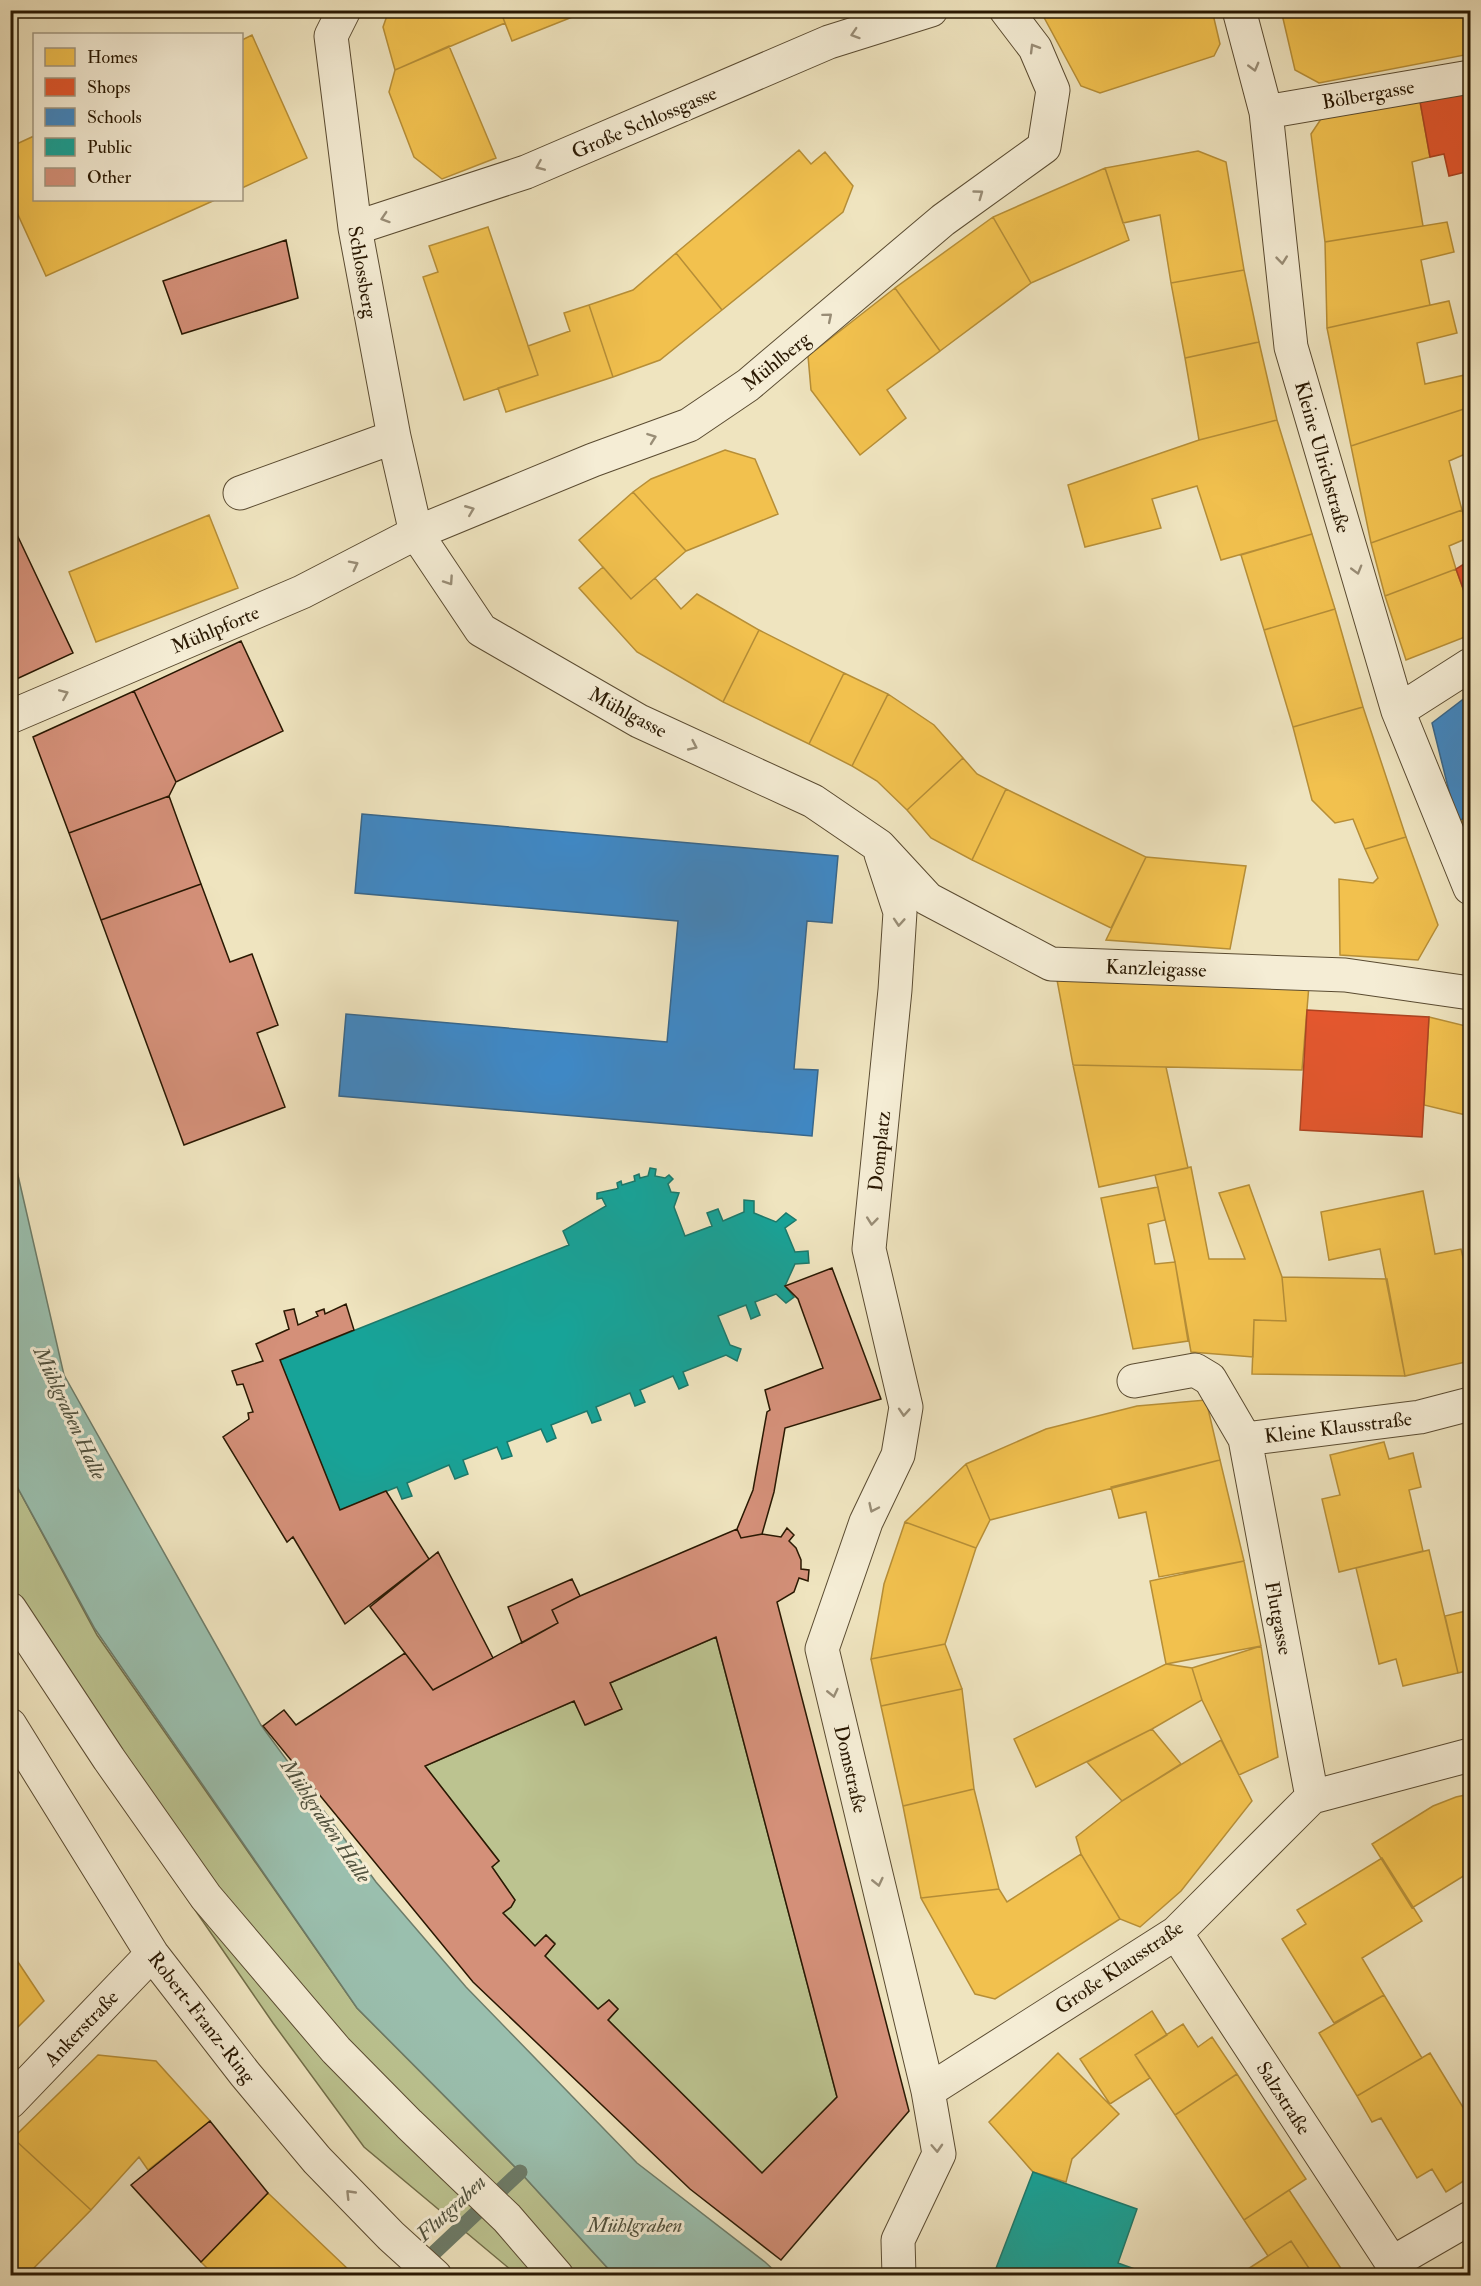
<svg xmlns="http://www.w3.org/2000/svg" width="1481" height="2286" font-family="'IM FELL Double Pica',serif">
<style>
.green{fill:#bcc390;stroke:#726e49;stroke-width:1.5}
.water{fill:#9abfae;stroke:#6d7c69;stroke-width:1.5}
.homes{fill:#f2c14e;stroke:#b68e37;stroke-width:1.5}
.shops{fill:#e4572e;stroke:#ac4421;stroke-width:1.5}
.schools{fill:#3f88c5;stroke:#38668a;stroke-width:1.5}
.public{fill:#17a398;stroke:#1c796b;stroke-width:1.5}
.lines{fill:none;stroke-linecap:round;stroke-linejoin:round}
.stream{stroke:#6d7c69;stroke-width:15}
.building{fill:#d49079;stroke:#291802;stroke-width:1.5;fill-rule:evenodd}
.minor-casing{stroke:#5a4b31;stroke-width:35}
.minor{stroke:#f5edd5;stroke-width:33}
.oneway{stroke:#998d76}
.labels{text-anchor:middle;stroke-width:6;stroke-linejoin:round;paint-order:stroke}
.street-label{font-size:20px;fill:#291802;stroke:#f5edd5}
.water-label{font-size:21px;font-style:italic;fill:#51523e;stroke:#f5edd5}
</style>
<rect width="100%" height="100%" fill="#efe4bf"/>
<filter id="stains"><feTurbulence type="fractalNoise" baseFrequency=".00333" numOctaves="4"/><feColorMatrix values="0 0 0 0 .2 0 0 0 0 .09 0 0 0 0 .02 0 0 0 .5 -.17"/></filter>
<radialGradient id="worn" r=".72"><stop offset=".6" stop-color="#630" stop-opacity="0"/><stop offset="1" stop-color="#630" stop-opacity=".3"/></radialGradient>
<path class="green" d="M 10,1469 L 14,1481 L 97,1635 L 357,2008 L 520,2172 L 614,2275 L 517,2275 L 364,2147 L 273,2023 L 75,1736 L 11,1629 Z
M 716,1637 L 837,2097 L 762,2173 L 608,2020 L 618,2009 L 609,2000 L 598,2009 L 545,1956 L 555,1943 L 546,1935 L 535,1946 L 503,1913 L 511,1907 L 515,1900 L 492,1867 L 499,1861 L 425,1766 L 574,1701 L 586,1725 L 621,1709 L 610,1683 Z"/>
<path class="water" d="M 11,1145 L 64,1375 L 261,1725 L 376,1882 L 466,1987 L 637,2163 L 765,2262 L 779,2275 L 614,2275 L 520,2172 L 357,2008 L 95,1629 L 14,1481 L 11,1469 Z"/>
<path class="homes" d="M 389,10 L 500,10 L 505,23 L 395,70 L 383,27 Z
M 500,10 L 590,10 L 512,41 Z
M 1040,10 L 1212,10 L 1220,44 L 1214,56 L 1100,93 L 1081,86 Z
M 1281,10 L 1470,10 L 1470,54 L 1319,83 L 1295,70 Z
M 252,35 L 307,158 L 242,188 L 242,40 Z
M 449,46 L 496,158 L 442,179 L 414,157 L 389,92 L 395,70 Z
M 1419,96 L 1430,157 L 1412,162 L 1423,226 L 1325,242 L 1311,134 L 1325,113 Z
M 34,136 L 34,200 L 215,200 L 46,276 L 10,197 L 10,147 Z
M 799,150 L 811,164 L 825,152 L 853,186 L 843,212 L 722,310 L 676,253 Z
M 1198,151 L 1226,162 L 1244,270 L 1171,283 L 1160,215 L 1123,223 L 1105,168 Z
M 1105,168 L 1129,240 L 1031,283 L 993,217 Z
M 993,217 L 1031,283 L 940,351 L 895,288 Z
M 1447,222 L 1454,252 L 1421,260 L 1430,305 L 1327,328 L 1325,242 Z
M 488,227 L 538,375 L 464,400 L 423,277 L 438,272 L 429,246 Z
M 676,253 L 722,310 L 660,360 L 613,377 L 589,305 L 633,290 Z
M 1244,270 L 1259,342 L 1185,358 L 1171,283 Z
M 895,288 L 940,351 L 887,390 L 906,418 L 860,455 L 811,390 L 808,356 Z
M 1449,301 L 1457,333 L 1417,343 L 1425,384 L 1469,374 L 1470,407 L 1351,446 L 1327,328 Z
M 589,305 L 613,377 L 506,412 L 498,388 L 538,375 L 528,346 L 570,331 L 564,313 Z
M 1259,342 L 1277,420 L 1199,440 L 1185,358 Z
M 1470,407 L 1470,452 L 1449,461 L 1462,510 L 1371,543 L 1351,446 Z
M 1277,420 L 1312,534 L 1221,560 L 1197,486 L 1152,499 L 1161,528 L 1085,547 L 1068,485 L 1199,440 Z
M 725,450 L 755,459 L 778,514 L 686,551 L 633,492 L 651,479 Z
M 633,492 L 686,551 L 631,599 L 579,540 Z
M 1462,510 L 1470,537 L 1449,546 L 1456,569 L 1385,596 L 1371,543 Z
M 209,515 L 238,588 L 96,642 L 69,572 Z
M 1312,534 L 1335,609 L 1264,630 L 1241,555 Z
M 603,567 L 631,599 L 655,578 L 681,609 L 697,594 L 759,630 L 723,702 L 637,652 L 579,588 Z
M 1456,569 L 1470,608 L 1470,635 L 1406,660 L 1385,596 Z
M 1335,609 L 1363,707 L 1293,727 L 1264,630 Z
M 759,630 L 844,673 L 809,744 L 723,702 Z
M 844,673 L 888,694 L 852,766 L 809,744 Z
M 888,694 L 934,725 L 963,758 L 907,810 L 877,781 L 852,766 Z
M 1363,707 L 1406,837 L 1365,849 L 1353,819 L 1335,823 L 1312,800 L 1293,727 Z
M 963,758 L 977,774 L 1006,789 L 972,860 L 931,838 L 907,810 Z
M 1006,789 L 1146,857 L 1111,928 L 972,860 Z
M 1470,813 L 1470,844 L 1457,823 Z
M 1406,837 L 1438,925 L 1418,960 L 1340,955 L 1339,879 L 1373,883 L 1378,878 L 1365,849 Z
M 1146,857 L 1246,866 L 1230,949 L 1106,940 Z
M 1057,980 L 1309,985 L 1302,1070 L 1073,1065 Z
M 1429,1017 L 1470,1027 L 1470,1116 L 1424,1105 Z
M 1073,1065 L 1166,1067 L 1188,1168 L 1099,1187 Z
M 1191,1167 L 1209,1259 L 1245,1259 L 1219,1193 L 1249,1185 L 1282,1277 L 1286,1321 L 1254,1320 L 1253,1357 L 1191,1352 L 1175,1262 L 1155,1175 Z
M 1158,1187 L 1165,1220 L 1148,1224 L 1155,1264 L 1175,1262 L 1188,1341 L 1133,1349 L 1101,1198 Z
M 1423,1191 L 1435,1254 L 1461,1249 L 1470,1287 L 1470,1361 L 1405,1376 L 1380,1249 L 1329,1260 L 1321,1212 Z
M 1282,1277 L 1387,1279 L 1405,1376 L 1252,1374 L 1254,1320 L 1286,1321 Z
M 1206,1400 L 1220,1460 L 990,1520 L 966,1464 L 1046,1429 L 1137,1406 Z
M 1384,1442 L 1389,1459 L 1413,1453 L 1421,1487 L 1409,1490 L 1423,1551 L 1339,1572 L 1322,1499 L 1340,1495 L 1330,1455 Z
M 1220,1460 L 1244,1561 L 1159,1577 L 1146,1512 L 1119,1518 L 1111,1487 Z
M 966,1464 L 990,1520 L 976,1548 L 905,1522 Z
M 905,1522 L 976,1548 L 945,1644 L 871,1659 L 884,1584 Z
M 1429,1550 L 1458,1673 L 1403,1686 L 1396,1659 L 1379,1664 L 1356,1568 Z
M 1244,1561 L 1261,1646 L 1166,1664 L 1150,1581 Z
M 1470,1610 L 1470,1670 L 1458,1673 L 1445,1616 Z
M 945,1644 L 962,1689 L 881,1706 L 871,1659 Z
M 1261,1646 L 1278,1757 L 1239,1775 L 1202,1700 L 1192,1668 Z
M 1166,1664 L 1192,1668 L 1202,1700 L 1152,1729 L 1036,1787 L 1014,1739 Z
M 962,1689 L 974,1789 L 903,1806 L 881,1706 Z
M 1152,1729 L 1181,1764 L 1122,1801 L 1087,1762 Z
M 1221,1740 L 1252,1801 L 1181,1891 L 1140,1927 L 1120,1919 L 1081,1854 L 1076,1837 L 1122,1801 Z
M 974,1789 L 999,1889 L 921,1898 L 903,1806 Z
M 1470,1794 L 1470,1872 L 1412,1908 L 1372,1844 L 1433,1806 L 1456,1797 Z
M 1081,1854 L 1120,1919 L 995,1999 L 975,1994 L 921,1898 L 999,1889 L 1007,1902 Z
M 1382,1858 L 1422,1921 L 1362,1958 L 1384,1995 L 1334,2023 L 1282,1939 L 1306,1924 L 1297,1910 Z
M 10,1950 L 44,2001 L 10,2035 Z
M 1384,1995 L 1422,2058 L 1357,2096 L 1319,2033 Z
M 1152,2011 L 1167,2035 L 1135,2055 L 1150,2078 L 1110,2104 L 1080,2059 Z
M 1183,2024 L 1198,2047 L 1212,2037 L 1237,2074 L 1175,2115 L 1135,2055 Z
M 1058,2053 L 1119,2114 L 1072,2159 L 1066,2182 L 1033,2172 L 989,2122 Z
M 1430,2053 L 1467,2114 L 1470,2112 L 1470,2177 L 1446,2192 L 1432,2169 L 1417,2178 L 1381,2118 L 1372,2122 L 1357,2096 Z
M 98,2055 L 156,2061 L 210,2121 L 148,2170 L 139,2157 L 91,2210 L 13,2138 Z
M 1237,2074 L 1306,2179 L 1244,2220 L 1175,2115 Z
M 13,2138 L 91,2210 L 26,2276 L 10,2276 L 10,2141 Z
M 1289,2190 L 1344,2273 L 1340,2276 L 1314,2276 L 1291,2241 L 1268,2256 L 1244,2220 Z
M 268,2193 L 350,2271 L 345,2276 L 215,2276 L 201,2262 Z
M 1291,2241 L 1314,2276 L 1237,2276 L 1268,2256 Z
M 1470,2263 L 1470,2276 L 1446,2276 Z"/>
<path class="shops" d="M 1470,86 L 1470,171 L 1449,176 L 1444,154 L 1430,157 L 1419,96 Z
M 1470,560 L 1470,608 L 1456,569 Z
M 1307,1010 L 1429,1017 L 1422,1137 L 1300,1130 Z"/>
<path class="schools" d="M 1470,694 L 1470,813 L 1457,823 L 1432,723 Z
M 362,814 L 838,856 L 832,923 L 807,921 L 794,1069 L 818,1070 L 812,1136 L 339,1096 L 346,1014 L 667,1042 L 678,921 L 355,893 Z"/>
<path class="public" d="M 650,1168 L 656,1169 L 655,1176 L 665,1178 L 669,1175 L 673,1179 L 668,1184 L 671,1192 L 679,1193 L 674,1207 L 685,1236 L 712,1226 L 707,1213 L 718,1209 L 723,1221 L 744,1212 L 744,1200 L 754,1201 L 754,1213 L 776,1222 L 786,1213 L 796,1220 L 785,1228 L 795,1252 L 808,1251 L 809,1263 L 795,1264 L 785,1286 L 794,1297 L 786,1303 L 776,1294 L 755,1302 L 760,1315 L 751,1319 L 746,1305 L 718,1316 L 730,1345 L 741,1349 L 737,1361 L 726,1355 L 683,1372 L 688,1385 L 679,1389 L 673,1376 L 640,1390 L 645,1402 L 635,1406 L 630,1393 L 596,1407 L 601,1420 L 592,1423 L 587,1411 L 551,1425 L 556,1438 L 547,1442 L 541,1429 L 507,1442 L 512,1456 L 502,1459 L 497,1447 L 463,1460 L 468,1474 L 455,1479 L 449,1465 L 407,1483 L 412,1496 L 402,1499 L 397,1487 L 340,1510 L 280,1360 L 569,1245 L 563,1231 L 606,1206 L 602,1198 L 597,1199 L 597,1193 L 616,1189 L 618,1188 L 617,1183 L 621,1181 L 622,1185 L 635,1181 L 634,1176 L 639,1174 L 640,1178 L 648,1176 Z
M 1033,2172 L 1137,2209 L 1118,2263 L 1154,2276 L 993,2276 Z"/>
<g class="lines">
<path class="stream" d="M 419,2267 L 520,2172"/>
</g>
<path class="building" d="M 286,240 L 298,298 L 182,334 L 163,281 Z
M 10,520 L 73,653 L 10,682 Z
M 241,641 L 283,731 L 176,782 L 134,691 Z
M 134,691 L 176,782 L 169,796 L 69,833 L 33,737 Z
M 169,796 L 201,884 L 101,920 L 69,833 Z
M 201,884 L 230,962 L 252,954 L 278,1025 L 257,1033 L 285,1107 L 184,1145 L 101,920 Z
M 832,1268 L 881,1399 L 785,1428 L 774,1492 L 762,1534 L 741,1538 L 737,1529 L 753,1490 L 767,1412 L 770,1410 L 765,1390 L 823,1368 L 798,1299 L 785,1286 Z
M 346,1304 L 354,1330 L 280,1360 L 340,1510 L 386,1491 L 429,1559 L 345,1624 L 293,1537 L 287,1542 L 223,1437 L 249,1419 L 248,1413 L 253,1412 L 243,1384 L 237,1385 L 232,1371 L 263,1361 L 256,1344 L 289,1329 L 284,1311 L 294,1309 L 298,1325 L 318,1316 L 316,1312 L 324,1309 L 325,1314 Z
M 787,1528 L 794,1535 L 789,1541 L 796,1548 L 801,1560 L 801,1569 L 809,1570 L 808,1581 L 799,1578 L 794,1592 L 777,1602 L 909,2111 L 781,2260 L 690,2189 L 473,1982 L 263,1726 L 284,1710 L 296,1725 L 405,1653 L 433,1690 L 558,1623 L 552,1610 L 580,1596 L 737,1529 L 741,1538 L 762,1534 L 781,1537 ZM 716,1637 L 837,2097 L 762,2173 L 608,2020 L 618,2009 L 609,2000 L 598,2009 L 545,1956 L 555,1944 L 546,1935 L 535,1946 L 503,1913 L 511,1907 L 515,1900 L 492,1867 L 499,1861 L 425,1766 L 574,1701 L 585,1725 L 622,1709 L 610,1683 Z
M 438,1552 L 493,1658 L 433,1690 L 370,1607 Z
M 572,1579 L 580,1596 L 552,1610 L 558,1623 L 522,1643 L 508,1607 Z
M 210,2121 L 268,2193 L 201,2262 L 131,2185 Z"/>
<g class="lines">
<defs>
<path id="minor" d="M 344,10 L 331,36 L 355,228 L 394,437 L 416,533 L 481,630 L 639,721 L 813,801 L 879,846 L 928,899 L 1051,964 L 1345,975 L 1470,993
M 1239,10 L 1266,112 L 1291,347 L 1398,711 L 1470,888
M 1266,112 L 1470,77
M 355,228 L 526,172 L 829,42 L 931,10
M 240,493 L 394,437
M 1398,711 L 1470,665
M 10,717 L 302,592 L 416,533 L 593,460 L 689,425 L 748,385 L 943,220 L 1044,147 L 1053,90 L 1035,48 L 1006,10
M 881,854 L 900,912 L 895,990 L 869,1249 L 906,1407 L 898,1455 L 866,1522 L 822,1649 L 928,2091 L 939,2154 L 898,2240 L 899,2276
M 1134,1381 L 1195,1370 L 1210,1379 L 1245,1439 L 1312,1797
M 1245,1439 L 1420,1417 L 1470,1404
M 10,1609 L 109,1759 L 206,1897 L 336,2050 L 409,2124 L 507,2218 L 557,2276
M 10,1725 L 152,1954 L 245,2074 L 317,2160 L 391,2236 L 435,2276
M 1176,1933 L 1392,2263 L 1470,2218
M 928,2091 L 1176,1933 L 1312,1797 L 1470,1755
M 10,2102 L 152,1954"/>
</defs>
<use href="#minor" class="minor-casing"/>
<use href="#minor" class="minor"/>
</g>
<defs><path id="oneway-chevron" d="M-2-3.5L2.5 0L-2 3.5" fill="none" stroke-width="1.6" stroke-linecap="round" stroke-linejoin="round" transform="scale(1.5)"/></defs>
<g class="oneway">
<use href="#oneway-chevron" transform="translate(855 34) rotate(162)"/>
<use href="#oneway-chevron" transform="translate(1034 48) rotate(-121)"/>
<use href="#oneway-chevron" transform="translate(1254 67) rotate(75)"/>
<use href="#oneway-chevron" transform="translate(540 166) rotate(157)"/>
<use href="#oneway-chevron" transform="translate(979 194) rotate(-36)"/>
<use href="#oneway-chevron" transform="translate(385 218) rotate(162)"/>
<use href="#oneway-chevron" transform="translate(1282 260) rotate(84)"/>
<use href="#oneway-chevron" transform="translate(828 317) rotate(-40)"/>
<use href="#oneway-chevron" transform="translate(652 438) rotate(-20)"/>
<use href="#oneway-chevron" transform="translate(470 510) rotate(-22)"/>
<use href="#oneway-chevron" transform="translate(354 565) rotate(-27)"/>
<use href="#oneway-chevron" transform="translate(1357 570) rotate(74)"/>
<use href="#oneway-chevron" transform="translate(449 581) rotate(56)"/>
<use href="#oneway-chevron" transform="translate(64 694) rotate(-23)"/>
<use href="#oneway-chevron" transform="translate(693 746) rotate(25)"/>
<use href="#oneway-chevron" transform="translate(899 922) rotate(94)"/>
<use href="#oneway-chevron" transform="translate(872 1221) rotate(96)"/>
<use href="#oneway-chevron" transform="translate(904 1412) rotate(94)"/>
<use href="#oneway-chevron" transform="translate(873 1508) rotate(115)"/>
<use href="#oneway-chevron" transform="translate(833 1693) rotate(77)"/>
<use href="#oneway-chevron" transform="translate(878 1882) rotate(77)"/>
<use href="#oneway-chevron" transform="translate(937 2148) rotate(87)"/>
<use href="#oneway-chevron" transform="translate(350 2194) rotate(-134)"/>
</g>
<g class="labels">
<g class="street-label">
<text transform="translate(1368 94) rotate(-10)" y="7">Bölbergasse</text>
<text transform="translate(644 122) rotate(-23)" y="7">Große Schlossgasse</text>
<text transform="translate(363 272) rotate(80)" y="7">Schlossberg</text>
<text transform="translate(776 361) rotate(-39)" y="7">Mühlberg</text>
<text transform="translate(1323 457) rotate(74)" y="7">Kleine Ulrichstraße</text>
<text transform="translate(215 629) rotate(-23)" y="7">Mühlpforte</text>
<text transform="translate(628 712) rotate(28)" y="7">Mühlgasse</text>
<text transform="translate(1156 968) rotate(2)" y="7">Kanzleigasse</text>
<text transform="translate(879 1151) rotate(-84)" y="7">Domplatz</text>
<text transform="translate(1338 1427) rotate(-7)" y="7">Kleine Klausstraße</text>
<text transform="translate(1279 1618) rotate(79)" y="7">Flutgasse</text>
<text transform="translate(851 1769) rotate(77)" y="7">Domstraße</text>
<text transform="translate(1119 1967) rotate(-34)" y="7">Große Klausstraße</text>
<text transform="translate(202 2017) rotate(52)" y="7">Robert-Franz-Ring</text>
<text transform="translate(81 2028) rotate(-46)" y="7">Ankerstraße</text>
<text transform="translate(1284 2098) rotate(57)" y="7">Salzstraße</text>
</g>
<g class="water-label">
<text transform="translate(70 1413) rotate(65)" y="7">Mühlgraben Halle</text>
<text transform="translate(326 1821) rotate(56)" y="7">Mühlgraben Halle</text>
<text transform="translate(451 2208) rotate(-43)" y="7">Flutgraben</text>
<text x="635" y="2232">Mühlgraben</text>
</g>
</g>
<rect width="1481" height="2286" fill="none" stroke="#efe4bf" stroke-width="36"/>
<rect x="12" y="12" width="1457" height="2262" fill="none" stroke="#291802" stroke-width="3"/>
<rect x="18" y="18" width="1445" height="2250" fill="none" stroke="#291802" stroke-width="1.5"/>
<rect x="33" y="33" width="210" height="168" fill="#f5edd5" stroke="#a39881" stroke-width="1.5"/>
<rect x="45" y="48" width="30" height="18" fill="#f2c14e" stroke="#a39881" stroke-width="1.5"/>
<text x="87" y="63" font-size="18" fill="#291802">Homes</text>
<rect x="45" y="78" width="30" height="18" fill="#e4572e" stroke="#a39881" stroke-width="1.5"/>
<text x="87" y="93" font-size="18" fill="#291802">Shops</text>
<rect x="45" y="108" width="30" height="18" fill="#3f88c5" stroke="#a39881" stroke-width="1.5"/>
<text x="87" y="123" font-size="18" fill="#291802">Schools</text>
<rect x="45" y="138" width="30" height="18" fill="#17a398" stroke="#a39881" stroke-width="1.5"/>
<text x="87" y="153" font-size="18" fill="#291802">Public</text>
<rect x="45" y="168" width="30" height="18" fill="#d49079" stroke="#a39881" stroke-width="1.5"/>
<text x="87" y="183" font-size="18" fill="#291802">Other</text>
<rect width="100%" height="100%" filter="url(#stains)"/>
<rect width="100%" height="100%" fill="url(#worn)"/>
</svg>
